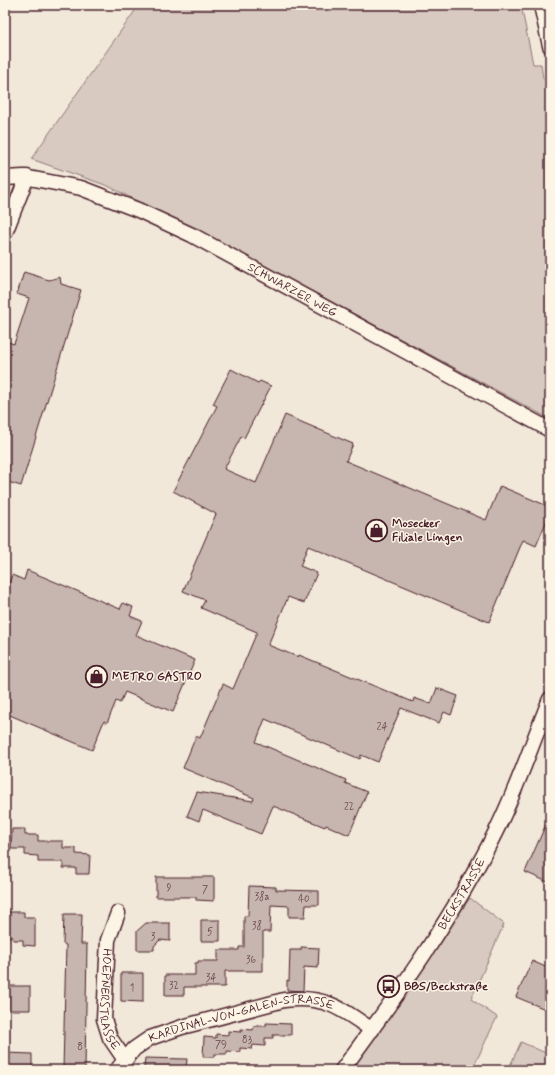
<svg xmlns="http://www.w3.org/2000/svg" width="555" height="1075" font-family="Mynerve,sans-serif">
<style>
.green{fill:#d8cac0;stroke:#917476}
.building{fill:#c7b6af;stroke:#4a1f2b}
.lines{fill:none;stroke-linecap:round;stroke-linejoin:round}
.street-casing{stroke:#4a1f2b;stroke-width:17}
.street{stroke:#fcf5e5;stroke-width:14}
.labels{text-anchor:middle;stroke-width:3;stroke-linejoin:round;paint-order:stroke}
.number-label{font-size:10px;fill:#69454c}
.street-label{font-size:12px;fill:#4a1f2b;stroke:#fcf5e5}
.poi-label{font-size:12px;font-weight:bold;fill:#4a1f2b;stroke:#fcf5e5;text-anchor:start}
</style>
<rect width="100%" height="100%" fill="#f1e8da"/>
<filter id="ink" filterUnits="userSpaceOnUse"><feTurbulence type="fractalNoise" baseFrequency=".025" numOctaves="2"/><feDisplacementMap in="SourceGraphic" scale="8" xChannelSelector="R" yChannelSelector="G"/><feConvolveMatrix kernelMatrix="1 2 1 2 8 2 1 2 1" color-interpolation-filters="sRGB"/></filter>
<g filter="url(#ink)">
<path class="green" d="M 139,5 L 521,5 L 533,64 L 541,64 L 543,78 L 550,77 L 550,419 L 317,294 L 108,186 L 31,159 Z
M 470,898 L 504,924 L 471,999 L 497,1017 L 472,1070 L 359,1070 L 357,1061 Z
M 521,1042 L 550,1055 L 550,1070 L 508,1070 Z"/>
<path class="building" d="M 24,272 L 49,280 L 60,277 L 61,284 L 81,290 L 21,486 L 5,481 L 5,341 L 14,344 L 29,298 L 17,294 Z
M 231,369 L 258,383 L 260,381 L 271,386 L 244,438 L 241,437 L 224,469 L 256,483 L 285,415 L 353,444 L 346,461 L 486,520 L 500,486 L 550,507 L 550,513 L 536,546 L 523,540 L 489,622 L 308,546 L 300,566 L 317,573 L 304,603 L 288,597 L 268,645 L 298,657 L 299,655 L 413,702 L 414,698 L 431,704 L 437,688 L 458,696 L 451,715 L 444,712 L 439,723 L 401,708 L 378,762 L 361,755 L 360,759 L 265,719 L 256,742 L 346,780 L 345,783 L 367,792 L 349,835 L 326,825 L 325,827 L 273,806 L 261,834 L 203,810 L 199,821 L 187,816 L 197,792 L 253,801 L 254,798 L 183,768 L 196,736 L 200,738 L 223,684 L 233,689 L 257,632 L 201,608 L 205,600 L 183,591 L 216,514 L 173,491 L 217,406 L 213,404 Z
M 27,570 L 120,609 L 123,603 L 133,607 L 130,616 L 142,621 L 136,635 L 195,660 L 173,712 L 125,692 L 120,703 L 116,701 L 107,723 L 104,721 L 92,750 L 5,713 L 5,592 L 12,575 L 24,580 Z
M 550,815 L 550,883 L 525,872 Z
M 12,829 L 25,829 L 25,835 L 38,835 L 38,841 L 63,841 L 63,848 L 76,848 L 76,854 L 90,855 L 89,874 L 76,874 L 76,868 L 63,868 L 63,862 L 38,862 L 38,856 L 25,855 L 25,849 L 11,849 Z
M 156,877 L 214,877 L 214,901 L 196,900 L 196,897 L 156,897 Z
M 249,886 L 276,887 L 276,890 L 319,891 L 319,905 L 306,905 L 305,917 L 289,917 L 289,906 L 271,905 L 270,932 L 263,932 L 263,971 L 225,971 L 225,987 L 184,987 L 184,995 L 165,995 L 165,975 L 195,975 L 195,963 L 198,963 L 198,961 L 218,961 L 218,950 L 239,950 L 239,947 L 244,947 L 244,916 L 248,916 Z
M 5,912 L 24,912 L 24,917 L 35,917 L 35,946 L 23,945 L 23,940 L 13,940 L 13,937 L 5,937 Z
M 64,914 L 82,914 L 81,944 L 87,944 L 85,1070 L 63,1070 L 66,945 L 63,944 Z
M 201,920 L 220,920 L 220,941 L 201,941 Z
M 146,923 L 170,923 L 170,941 L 160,940 L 154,946 L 154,950 L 137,950 L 137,931 Z
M 301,947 L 319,948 L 318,968 L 304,967 L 303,991 L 287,990 L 287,980 L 289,981 L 290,950 L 301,950 Z
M 532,961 L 550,969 L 550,1011 L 516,997 Z
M 121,973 L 143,973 L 143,1002 L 121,1001 Z
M 5,986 L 30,986 L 30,1010 L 5,1010 Z
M 266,1023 L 291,1024 L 291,1035 L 273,1035 L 273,1038 L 265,1038 L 265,1046 L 253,1045 L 252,1049 L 240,1048 L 240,1052 L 227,1051 L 227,1054 L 215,1054 L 215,1057 L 203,1057 L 204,1037 L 216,1038 L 216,1034 L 228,1035 L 228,1031 L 241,1032 L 241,1029 L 253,1030 L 254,1026 L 266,1026 Z
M 5,1053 L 32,1054 L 32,1070 L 5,1070 Z
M 145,1058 L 187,1059 L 186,1069 L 144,1068 Z"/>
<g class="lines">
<defs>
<g id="street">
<path d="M 541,5 L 550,46"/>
<path id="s1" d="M 5,178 L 24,177 L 81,188 L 138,210 L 192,235 L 550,430"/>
<path d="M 5,233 L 27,177"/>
<path id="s2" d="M 118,913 L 108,940 L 104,1019 L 110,1038 L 125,1060"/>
<path id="s3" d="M 117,1070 L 134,1049 L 150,1038 L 182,1027 L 284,1000 C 324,995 341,1008 372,1030"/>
<path id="s4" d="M 342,1070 C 398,994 454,916 496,831 C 517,789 532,743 550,699"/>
</g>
</defs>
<use href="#street" class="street-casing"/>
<use href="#street" class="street"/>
</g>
</g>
<defs>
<symbol id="shop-ring" viewBox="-11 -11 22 22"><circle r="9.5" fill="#fcf5e5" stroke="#4a1f2b" stroke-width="1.5"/><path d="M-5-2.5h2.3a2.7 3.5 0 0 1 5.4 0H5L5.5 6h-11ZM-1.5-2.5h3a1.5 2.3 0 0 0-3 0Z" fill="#4a1f2b"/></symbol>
<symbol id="bus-ring" viewBox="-11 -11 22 22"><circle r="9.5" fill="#fcf5e5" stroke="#4a1f2b" stroke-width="1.5"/><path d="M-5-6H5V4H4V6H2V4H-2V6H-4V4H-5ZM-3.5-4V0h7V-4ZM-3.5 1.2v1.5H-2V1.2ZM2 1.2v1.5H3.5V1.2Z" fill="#4a1f2b"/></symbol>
</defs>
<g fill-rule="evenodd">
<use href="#shop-ring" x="364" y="518" width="25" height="25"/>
<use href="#shop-ring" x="84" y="664" width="25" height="25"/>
<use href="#bus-ring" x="376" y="974" width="25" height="25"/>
</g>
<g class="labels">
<g class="number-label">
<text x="382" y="730">24</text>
<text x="349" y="810">22</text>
<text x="169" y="891">9</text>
<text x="205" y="893">7</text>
<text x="262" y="900">38a</text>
<text x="304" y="902">40</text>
<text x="257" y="929">38</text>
<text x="210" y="935">5</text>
<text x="153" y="940">3</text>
<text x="251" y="963">36</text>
<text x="211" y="981">34</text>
<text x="174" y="989">32</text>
<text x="132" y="991">1</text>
<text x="247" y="1043">83</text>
<text x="221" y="1048">79</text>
<text x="80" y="1050">8</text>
</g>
<g class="street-label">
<text dy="4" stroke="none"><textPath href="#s1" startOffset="312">SCHWARZER WEG</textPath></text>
<text dy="4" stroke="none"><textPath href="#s4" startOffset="213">BECKSTRASSE</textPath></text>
<text dy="4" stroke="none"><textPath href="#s2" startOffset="89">HOEPNERSTRASSE</textPath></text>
<text dy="4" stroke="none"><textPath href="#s3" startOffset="141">KARDINAL-VON-GALEN-STRASSE</textPath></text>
</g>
<g class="poi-label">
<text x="392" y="527">Mosecker<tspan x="392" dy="14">Filiale Lingen</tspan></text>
<text x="112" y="680">METRO GASTRO</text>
<text x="404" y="990">BBS/Beckstraße</text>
</g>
</g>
<rect width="555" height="1075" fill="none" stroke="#fcf5e5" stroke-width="20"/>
<rect x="10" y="10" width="535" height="1055" fill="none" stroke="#4a1f2b" stroke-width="1.5" filter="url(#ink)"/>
</svg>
